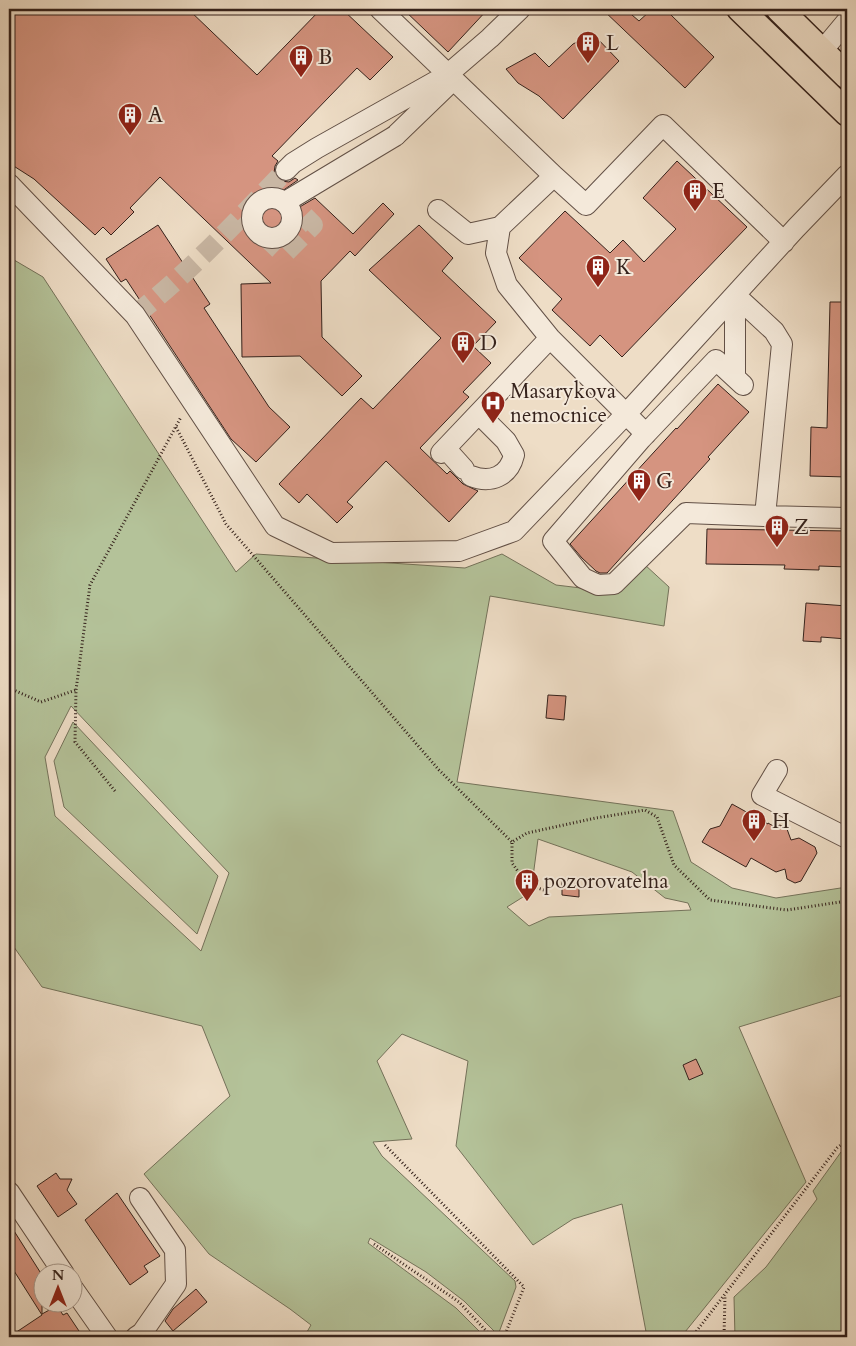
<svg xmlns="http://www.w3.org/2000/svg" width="856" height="1346" font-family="Cardo,serif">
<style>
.green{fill:#b4c299;stroke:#74725a;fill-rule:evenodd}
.building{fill:#d59480;stroke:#34211b}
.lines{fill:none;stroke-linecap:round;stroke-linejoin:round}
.minor-tunnel{stroke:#c9b7a4;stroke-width:20;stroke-dasharray:20 10;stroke-linecap:butt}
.minor-casing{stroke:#625046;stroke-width:22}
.major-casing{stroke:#34211b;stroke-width:28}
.path{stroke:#34211b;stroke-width:3;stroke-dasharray:1 2.5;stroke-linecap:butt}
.minor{stroke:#f4e9da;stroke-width:20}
.major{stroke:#eeddc6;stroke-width:25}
.minor-bridge-casing{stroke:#625046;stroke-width:22;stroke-linecap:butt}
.minor-bridge{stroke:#f4e9da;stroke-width:20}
.labels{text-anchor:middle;stroke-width:4;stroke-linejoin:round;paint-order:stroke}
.poi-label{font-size:21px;fill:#34211b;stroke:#f4e9da;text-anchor:start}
</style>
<rect width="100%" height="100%" fill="#eeddc6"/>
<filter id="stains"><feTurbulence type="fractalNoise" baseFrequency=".004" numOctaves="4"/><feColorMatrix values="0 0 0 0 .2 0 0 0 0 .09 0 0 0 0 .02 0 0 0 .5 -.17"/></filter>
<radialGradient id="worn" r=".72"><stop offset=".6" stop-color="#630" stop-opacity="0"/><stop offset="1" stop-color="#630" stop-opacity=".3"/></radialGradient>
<path class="green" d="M 9,257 L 43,277 L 236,572 L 256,554 L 465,568 L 502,554 L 556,585 L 614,592 L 644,564 L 669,587 L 664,626 L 490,596 L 457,782 L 673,811 L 691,862 L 732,888 L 776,898 L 847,887 L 847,994 L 739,1027 L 806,1182 L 681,1337 L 647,1337 L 622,1204 L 573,1219 L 533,1245 L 456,1146 L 468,1061 L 402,1034 L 377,1061 L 412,1139 L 373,1142 L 382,1156 L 515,1281 L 516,1287 L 498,1335 L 464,1301 L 426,1272 L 370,1238 L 368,1243 L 456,1308 L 485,1337 L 304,1337 L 311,1325 L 290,1309 L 209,1254 L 144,1174 L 230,1096 L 202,1026 L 42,987 L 9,940 ZM 71,706 L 229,873 L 201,951 L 55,816 L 45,757 ZM 538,839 L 632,872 L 665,898 L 688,903 L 691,910 L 549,917 L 529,926 L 507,907 L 531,892 Z
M 73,722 L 218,876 L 197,934 L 64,807 L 54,761 Z
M 847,1147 L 847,1337 L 735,1337 L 734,1297 L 766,1267 L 817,1199 L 813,1191 L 841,1152 Z"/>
<path class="building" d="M 9,9 L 188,9 L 257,75 L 321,9 L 342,9 L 393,57 L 370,80 L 357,68 L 272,156 L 278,161 L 275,166 L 274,173 L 278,179 L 282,181 L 289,182 L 295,178 L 298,180 L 275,196 L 273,203 L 275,208 L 280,213 L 286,214 L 291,212 L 315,198 L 353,234 L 383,203 L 394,214 L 355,256 L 350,251 L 321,281 L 322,337 L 362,376 L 342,396 L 300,356 L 242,357 L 241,284 L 271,283 L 160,177 L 130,208 L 134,212 L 111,235 L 103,227 L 95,235 L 34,179 L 9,163 Z
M 403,9 L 488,9 L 448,52 Z
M 602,9 L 625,9 L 639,21 L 650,11 L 654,10 L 670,14 L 714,57 L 685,88 Z
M 593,34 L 619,61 L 563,119 L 539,96 L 518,83 L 506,69 L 535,53 L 549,67 L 573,44 Z
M 677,161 L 747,227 L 622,357 L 600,335 L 590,346 L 552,310 L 562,299 L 519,258 L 565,211 L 610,253 L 623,240 L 644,262 L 676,229 L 643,198 Z
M 158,225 L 210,304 L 204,308 L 269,407 L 290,427 L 256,462 L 231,439 L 126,279 L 121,282 L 106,259 Z
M 419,225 L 453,258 L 442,271 L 496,322 L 473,346 L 491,363 L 463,392 L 469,397 L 420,448 L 447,474 L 450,471 L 463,484 L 478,491 L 449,522 L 386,461 L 347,502 L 353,507 L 337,523 L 307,494 L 299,503 L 279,484 L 361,398 L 373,409 L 441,338 L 369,270 Z
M 830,302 L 847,302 L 847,477 L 810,476 L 811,427 L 827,428 Z
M 718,384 L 749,412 L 708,457 L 710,459 L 607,573 L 600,573 L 596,571 L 582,558 L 570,544 L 676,428 L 677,429 Z
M 707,529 L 847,531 L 847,567 L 819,566 L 819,570 L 784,569 L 785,565 L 706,564 Z
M 806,603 L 847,606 L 847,639 L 821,637 L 821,642 L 803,641 Z
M 548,695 L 566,696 L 564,720 L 546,718 Z
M 732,804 L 768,824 L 768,823 L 775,827 L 780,825 L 787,829 L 791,840 L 799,838 L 815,847 L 817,853 L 801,881 L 795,883 L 787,879 L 785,869 L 776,872 L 751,858 L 746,867 L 702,842 L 710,829 L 720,826 Z
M 562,879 L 579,879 L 579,897 L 562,895 Z
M 696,1059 L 703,1074 L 689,1080 L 683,1065 Z
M 56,1173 L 60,1179 L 72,1179 L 67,1190 L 77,1204 L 58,1217 L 37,1186 Z
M 117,1193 L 160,1256 L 144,1266 L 148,1272 L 130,1285 L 85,1220 Z
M 9,1223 L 42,1275 L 42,1314 L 53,1308 L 54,1310 L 58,1307 L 63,1315 L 67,1313 L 83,1337 L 9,1337 L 42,1315 L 9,1263 Z
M 196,1289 L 207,1302 L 173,1331 L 165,1321 L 173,1309 Z"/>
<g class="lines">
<path class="minor-tunnel" d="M 243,215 L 284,254 L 313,225 L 278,189
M 135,315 C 190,272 238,220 286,170"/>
<defs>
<path id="minor" d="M 380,9 L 554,176 L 500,227 L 496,253 L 507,285 L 550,338 L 646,434
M 822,51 L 847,21
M 395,136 L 453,80
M 286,170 L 293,163 L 317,148 L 447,75 L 490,38 L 520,9
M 554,176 L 586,205 L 663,125 L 784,242
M 9,184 L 135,315 L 275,526 L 331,553 L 459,551 L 514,531 L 627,413 L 796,228 L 847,175
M 438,210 L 468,234 L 500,227
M 735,295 L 774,331 L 782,344 L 765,516 L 847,518
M 735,377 L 735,295
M 743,385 L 716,360 L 641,439 L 553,541 L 583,578 L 598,585 L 614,584 L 686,513 L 765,516
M 446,449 L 464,469
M 441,453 L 550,338
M 471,476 C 491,484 509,476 514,455 L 506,441 L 479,414
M 777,770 L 762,795 L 847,838
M 9,1192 L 64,1274
M 72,1287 L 107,1337
M 136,1337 L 142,1333 L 176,1284 L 175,1250 L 140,1198"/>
<path id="major" d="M 740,9 L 847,113
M 779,9 L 847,76"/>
</defs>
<use href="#minor" class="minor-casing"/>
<use href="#major" class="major-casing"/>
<path class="path" d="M 176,427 L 226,524 L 439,770 L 512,842
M 9,688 L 41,702 L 76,690
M 115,791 L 75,742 L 76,690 L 90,585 L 181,417
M 544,890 L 528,885 L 512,863 L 512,842 L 527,833 L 596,818 L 645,810 L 657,817 L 674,865 L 710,900 L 787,910 L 847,901
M 385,1145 L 524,1287 L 504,1337
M 374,1244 L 459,1302 L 492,1337
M 692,1337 L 837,1148 L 847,1140
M 724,1337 L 725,1295"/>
<use href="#minor" class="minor"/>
<use href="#major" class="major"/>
<defs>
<path id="minor-bridge" d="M252 218a20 20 0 1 1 40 0a20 20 0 1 1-40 0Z
M 285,202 L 395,136"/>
</defs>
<use href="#minor-bridge" class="minor-bridge-casing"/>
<use href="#minor-bridge" class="minor-bridge"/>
</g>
<defs>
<symbol id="building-pin" viewBox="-11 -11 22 30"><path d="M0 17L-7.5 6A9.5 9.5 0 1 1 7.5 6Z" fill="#8f2418" stroke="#f4e9da"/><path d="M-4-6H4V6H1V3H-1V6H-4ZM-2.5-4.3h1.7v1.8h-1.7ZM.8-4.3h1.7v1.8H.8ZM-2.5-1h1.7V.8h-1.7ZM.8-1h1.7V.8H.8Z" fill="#fff"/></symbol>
<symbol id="hospital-pin" viewBox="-11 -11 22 30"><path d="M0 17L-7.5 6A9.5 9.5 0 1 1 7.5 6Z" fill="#8f2418" stroke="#f4e9da"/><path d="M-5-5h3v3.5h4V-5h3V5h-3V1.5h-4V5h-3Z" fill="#fff"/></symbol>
</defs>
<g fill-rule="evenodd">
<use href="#building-pin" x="574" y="29" width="28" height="38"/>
<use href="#building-pin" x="287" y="43" width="28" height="38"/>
<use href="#building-pin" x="116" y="101" width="28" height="38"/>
<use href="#building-pin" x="681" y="177" width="28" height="38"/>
<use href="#building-pin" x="584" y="253" width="28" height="38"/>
<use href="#building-pin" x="449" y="329" width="28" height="38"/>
<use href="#hospital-pin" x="479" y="389" width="28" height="38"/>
<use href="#building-pin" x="625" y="467" width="28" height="38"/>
<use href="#building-pin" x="763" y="513" width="28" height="38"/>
<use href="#building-pin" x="740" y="807" width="28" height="38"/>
<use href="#building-pin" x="513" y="867" width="28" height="38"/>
</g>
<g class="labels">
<g class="poi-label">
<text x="606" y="50">L</text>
<text x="318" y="64">B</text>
<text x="148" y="122">A</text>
<text x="712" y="198">E</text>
<text x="616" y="274">K</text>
<text x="480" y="350">D</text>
<text x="510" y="398">Masarykova<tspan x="510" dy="24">nemocnice</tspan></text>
<text x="656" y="488">G</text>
<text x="794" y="534">Z</text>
<text x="772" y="828">H</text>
<text x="544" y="888">pozorovatelna</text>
</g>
</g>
<rect width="856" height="1346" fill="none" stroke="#eeddc6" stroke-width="30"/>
<rect x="10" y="10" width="836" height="1326" fill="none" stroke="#34211b" stroke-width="2.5"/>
<rect x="15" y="15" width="826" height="1316" fill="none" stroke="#34211b"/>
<g transform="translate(58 1288)"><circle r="24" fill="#f4e9da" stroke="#a7998e"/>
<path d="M0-4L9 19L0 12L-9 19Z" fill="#8f2418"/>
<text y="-8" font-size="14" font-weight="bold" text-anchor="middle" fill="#34211b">N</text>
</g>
<rect width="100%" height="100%" filter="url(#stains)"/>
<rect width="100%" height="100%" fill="url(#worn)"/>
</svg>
